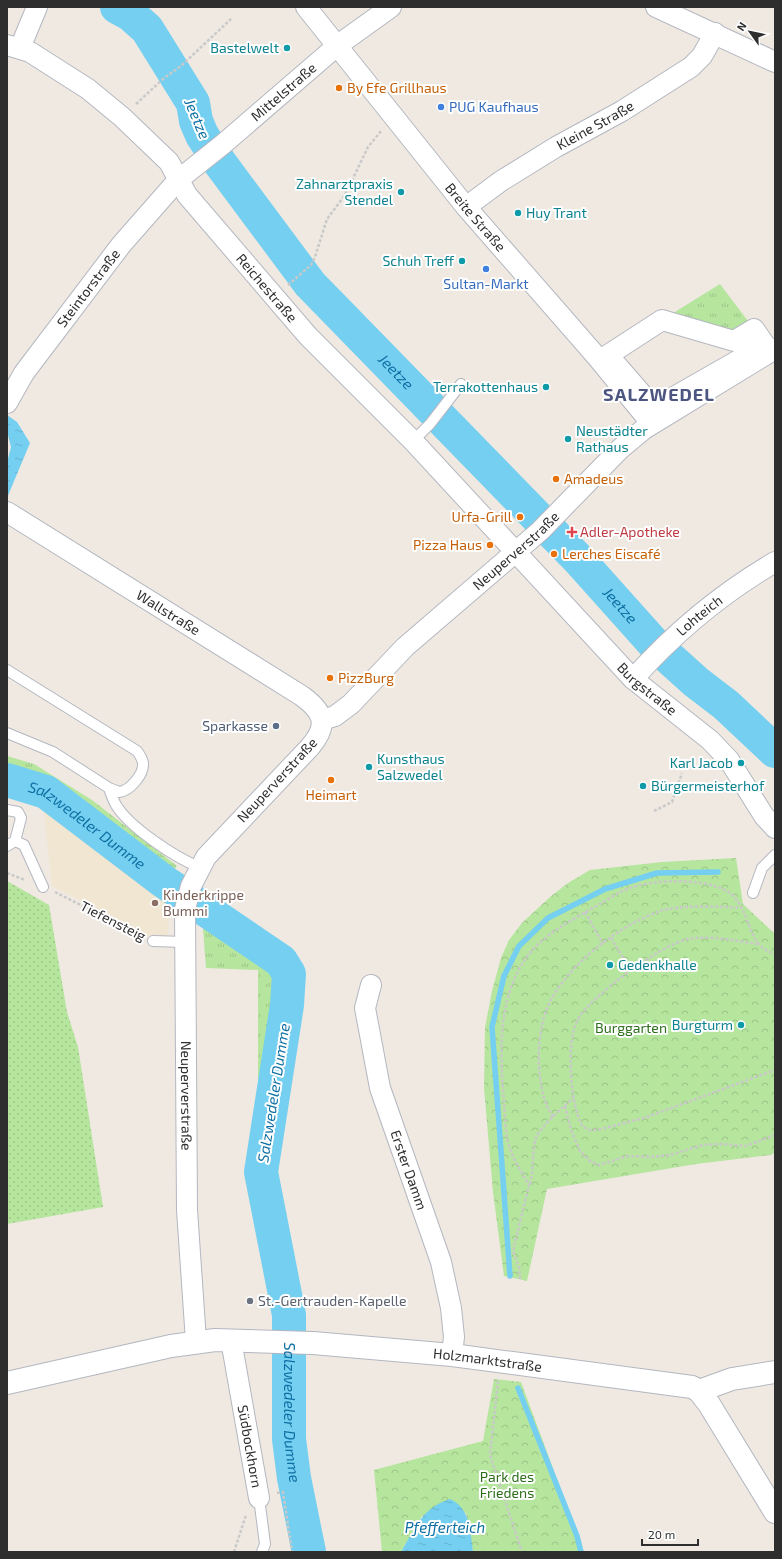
<svg xmlns="http://www.w3.org/2000/svg" width="782" height="1559" font-family="'Exo 2',sans-serif">
<style>
.education{fill:#f0e6d1}
.grass{fill:url(#grass-tufts)}
.park{fill:url(#park-crowns)}
.garden{fill:url(#garden-dots)}
.water{fill:url(#water-ripples)}
.lines{fill:none;stroke-linecap:round;stroke-linejoin:round}
.stream{stroke:#75cff0;stroke-width:5.5}
.river{stroke:#75cff0;stroke-width:34}
.lane-casing{stroke:#b4b7c1;stroke-width:12}
.street-casing{stroke:#b4b7c1;stroke-width:22}
.secondary-casing{stroke:#b4b7c1;stroke-width:24}
.path{stroke:#c9c9c9;stroke-width:2.5;stroke-dasharray:3 2;stroke-linecap:butt}
.lane{stroke:#fff;stroke-width:10}
.street{stroke:#fff;stroke-width:20}
.secondary{stroke:#fff;stroke-width:22}
.culture-dot{fill:#0f9aa8;stroke:#fff;stroke-width:1.5}
.food-dot{fill:#e8710a;stroke:#fff;stroke-width:1.5}
.shop-dot{fill:#3f7fe0;stroke:#fff;stroke-width:1.5}
.health-dot{fill:#e0444e;stroke:#fff;stroke-width:1.5}
.service-dot{fill:#5c6f8a;stroke:#fff;stroke-width:1.5}
.education-dot{fill:#8d6e63;stroke:#fff;stroke-width:1.5}
.worship-dot{fill:#6b7280;stroke:#fff;stroke-width:1.5}
.labels{text-anchor:middle;stroke-width:4;stroke-linejoin:round;paint-order:stroke}
.culture-label{font-size:14px;fill:#0d838f;stroke:#fff;text-anchor:end}
.food-label{font-size:14px;fill:#c56008;stroke:#fff;text-anchor:start}
.street-label{font-size:14px;fill:#2e2e2e;stroke:#fff}
.shop-label{font-size:14px;fill:#366cbe;stroke:#fff;text-anchor:start}
.health-label{font-size:14px;fill:#be3a42;stroke:#fff;text-anchor:start}
.service-label{font-size:14px;fill:#4e5e75;stroke:#fff;text-anchor:end}
.education-label{font-size:14px;fill:#785e54;stroke:#fff;text-anchor:start}
.park-label{font-size:14px;fill:#2c6e1b;stroke:#fff}
.worship-label{font-size:14px;fill:#5b616d;stroke:#fff;text-anchor:start}
.water-label{font-size:15px;font-style:italic;fill:#0d6fa3;stroke:#fff}
.district-label{font-size:18px;font-weight:bold;letter-spacing:1px;fill:#4d5680;stroke:#fff}
</style>
<defs>
<pattern id="grass-tufts" width="24" height="20" patternUnits="userSpaceOnUse"><rect width="24" height="20" fill="#b6e59e"/><path d="M3 7l-1-3M5 7V3M7 7l1-3M15 17l-1-3M17 17v-4M19 17l1-3" fill="none" stroke="#9dc588"/></pattern>
<pattern id="park-crowns" width="20" height="18" patternUnits="userSpaceOnUse"><rect width="20" height="18" fill="#b6e59e"/><path d="M2 6a3 3 0 1 1 6 0M12 15a3 3 0 1 1 6 0" fill="none" stroke="#9dc588"/></pattern>
<pattern id="garden-dots" width="8" height="8" patternUnits="userSpaceOnUse"><rect width="8" height="8" fill="#b6e59e"/><path d="M2 2h.1M6 6h.1" fill="none" stroke="#9dc588" stroke-width="1.8" stroke-linecap="round"/></pattern>
<pattern id="water-ripples" width="26" height="14" patternUnits="userSpaceOnUse"><rect width="26" height="14" fill="#75cff0"/><path d="M2 4q2-2 4 0t4 0M15 11q2-2 4 0t4 0" fill="none" stroke="#66b2ce"/></pattern>
</defs>
<rect width="100%" height="100%" fill="#efe9e1"/>
<path class="education" d="M 43,802 L 170,893 L 168,936 L 152,938 L 52,886 Z"/>
<path class="grass" d="M 720,284 L 754,329 L 734,341 L 662,320 Z
M 7,756 L 34,764 L 92,800 L 177,866 L 160,886 L 85,832 L 39,796 L 7,784 Z
M 206,904 L 285,951 L 298,975 L 289,1040 L 277,1105 L 277,1118 L 258,1120 L 258,970 L 206,968 L 203,929 Z"/>
<path class="park" d="M 736,858 L 743,904 L 775,934 L 775,1152 L 771,1155 L 696,1164 L 547,1189 L 527,1281 L 504,1276 L 493,1192 L 484,1088 L 485,1028 L 492,991 L 501,958 L 509,940 L 522,923 L 550,897 L 568,883 L 590,870 L 662,862 Z
M 494,1379 L 521,1382 L 584,1552 L 473,1552 L 466,1513 L 422,1516 L 401,1552 L 382,1552 L 374,1470 L 483,1441 Z"/>
<path class="garden" d="M 7,881 L 49,905 L 67,1012 L 78,1047 L 103,1207 L 7,1224 Z"/>
<path class="water" d="M 7,415 L 17,422 L 30,443 L 7,498 L 7,463 L 11,447 L 7,431 Z
M 450,1499 C 471,1509 470,1531 473,1552 L 401,1552 C 415,1528 422,1508 450,1499 Z"/>
<g class="lines">
<path class="stream" d="M 510,1276 L 492,1027 L 504,976 L 519,946 L 548,918 L 605,889 L 657,873 L 718,872
M 518,1388 L 577,1536 L 581,1552"/>
<g class="river">
<path id="s1" d="M 117,7 L 130,14 L 147,29 L 193,103 L 196,121 L 202,135 L 220,163 L 310,284 L 579,560 L 656,646 L 696,682 L 726,705 L 775,751"/>
<path id="s2" d="M 7,780 L 46,792 L 163,881 L 281,961 L 289,974 L 287,1005 L 261,1172 L 289,1315 L 289,1439 L 294,1478 L 309,1552"/>
</g>
<defs>
<path id="lane" d="M 413,441 L 430,424 L 461,384
M 7,670 L 137,751 C 140,755 142,758 143,763 C 144,774 130,791 119,792 L 109,788 L 53,752 L 7,733
M 109,788 C 111,794 113,800 116,805 C 129,827 176,858 199,867
M 7,810 L 18,812 L 21,818 L 15,841 L 7,846
M 15,841 L 24,845 L 43,887
M 753,893 L 762,868 L 775,855
M 153,941 L 185,942
M 259,1498 L 265,1544 L 262,1552"/>
<g id="street">
<path id="s3" d="M 306,7 L 466,207 L 597,357 L 651,423"/>
<path d="M 656,7 L 775,62"/>
<path id="s4" d="M 7,45 L 30,52 L 88,89 L 122,117 L 169,162 L 187,195 L 308,336 L 413,441 L 633,679 L 710,740 L 729,760 L 764,816 L 775,828"/>
<path d="M 20,48 L 37,7"/>
<path id="s5" d="M 466,207 L 501,181 L 556,147 L 622,111 L 691,67 L 702,56 L 715,33"/>
<path d="M 662,320 L 734,341 L 754,329 L 765,345 L 667,401 L 657,402 L 647,400 L 608,355 Z"/>
<path id="s6" d="M 7,403 L 24,373 L 121,245 L 178,180 L 222,145 L 338,45 L 391,7"/>
<path id="s7" d="M 7,512 L 302,696 C 324,712 329,725 310,747 L 206,857 L 191,886 L 185,909 L 187,1210 L 196,1341"/>
<path id="s8" d="M 633,679 C 674,633 722,593 775,562"/>
<path id="s9" d="M 322,720 L 335,716 L 351,704 L 405,647 L 540,531 L 620,449 L 644,429 L 775,349"/>
<path id="s10" d="M 371,985 L 365,1008 L 380,1088 L 441,1262 L 451,1308 L 454,1337 L 452,1355"/>
<path id="s11" d="M 231,1340 L 259,1498"/>
</g>
<g id="secondary">
<path id="s12" d="M 7,1383 L 171,1346 L 215,1340 L 313,1343 L 452,1355 L 692,1387 L 699,1391 L 709,1404 L 775,1512"/>
<path d="M 699,1391 L 732,1379 L 775,1372"/>
</g>
</defs>
<use href="#lane" class="lane-casing"/>
<use href="#street" class="street-casing"/>
<use href="#secondary" class="secondary-casing"/>
<path class="path" d="M 136,104 L 163,79 L 182,65 L 231,19
M 288,285 L 311,265 L 315,257 L 327,219 L 345,195 L 368,147 L 381,131
M 654,811 L 672,802 L 682,773
M 7,873 L 25,880
M 55,892 L 140,935
M 585,912 L 603,944
M 611,938 L 631,971
M 758,944 C 735,941 711,935 688,939 C 662,944 589,997 577,1021 C 566,1042 570,1107 583,1127 L 590,1130 L 597,1130 L 644,1118 L 775,1070
M 565,1106 L 571,1130 L 580,1151 L 590,1161 L 599,1165 L 628,1156 L 650,1157 L 670,1155 L 703,1145 L 721,1144 L 746,1146 L 775,1135
M 553,1117 C 543,1101 541,1087 539,1068 C 538,1049 540,1024 548,1006 C 567,965 618,926 660,911 C 677,905 722,906 741,908
M 530,1184 C 534,1170 532,1156 535,1141 C 539,1126 563,1108 574,1097
M 520,1279 L 519,1267 L 513,1251 L 529,1185 C 521,1171 512,1158 508,1142 C 505,1129 505,1115 504,1102 C 500,1055 497,1003 524,961 C 540,935 579,916 605,901 C 612,897 619,892 627,889 C 652,879 700,878 725,890 C 745,900 746,926 758,943 C 761,948 770,952 775,955
M 498,1381 L 490,1455 L 522,1552
M 277,1493 L 283,1492 L 292,1552
M 234,1552 L 246,1515"/>
<use href="#lane" class="lane"/>
<use href="#street" class="street"/>
<use href="#secondary" class="secondary"/>
</g>
<g class="culture-dot">
<circle cx="287" cy="48" r="4"/>
<circle cx="401" cy="192" r="4"/>
<circle cx="518" cy="213" r="4"/>
<circle cx="462" cy="261" r="4"/>
<circle cx="546" cy="387" r="4"/>
<circle cx="568" cy="439" r="4"/>
<circle cx="741" cy="763" r="4"/>
<circle cx="369" cy="767" r="4"/>
<circle cx="643" cy="786" r="4"/>
<circle cx="610" cy="965" r="4"/>
<circle cx="741" cy="1025" r="4"/>
</g>
<g class="food-dot">
<circle cx="339" cy="88" r="4"/>
<circle cx="556" cy="479" r="4"/>
<circle cx="520" cy="517" r="4"/>
<circle cx="490" cy="545" r="4"/>
<circle cx="554" cy="554" r="4"/>
<circle cx="330" cy="678" r="4"/>
<circle cx="331" cy="780" r="4"/>
</g>
<g class="shop-dot">
<circle cx="441" cy="107" r="4"/>
<circle cx="486" cy="269" r="4"/>
</g>
<path class="health-dot" d="M570 526h4v4h4v4h-4v4h-4v-4h-4v-4h4z"/>
<circle class="service-dot" cx="276" cy="726" r="4"/>
<circle class="education-dot" cx="155" cy="903" r="4"/>
<circle class="worship-dot" cx="250" cy="1301" r="4"/>
<g class="labels">
<g class="culture-label">
<text x="279" y="53">Bastelwelt</text>
<text x="393" y="189">Zahnarztpraxis<tspan x="393" dy="16">Stendel</tspan></text>
<text x="526" y="218" text-anchor="start">Huy Trant</text>
<text x="454" y="266">Schuh Treff</text>
<text x="538" y="392">Terrakottenhaus</text>
<text x="576" y="436" text-anchor="start">Neustädter<tspan x="576" dy="16">Rathaus</tspan></text>
<text x="377" y="764" text-anchor="start">Kunsthaus<tspan x="377" dy="16">Salzwedel</tspan></text>
<text x="733" y="768">Karl Jacob</text>
<text x="651" y="791" text-anchor="start">Bürgermeisterhof</text>
<text x="618" y="970" text-anchor="start">Gedenkhalle</text>
<text x="733" y="1030">Burgturm</text>
</g>
<g class="food-label">
<text x="347" y="93">By Efe Grillhaus</text>
<text x="564" y="484">Amadeus</text>
<text x="512" y="522" text-anchor="end">Urfa-Grill</text>
<text x="482" y="550" text-anchor="end">Pizza Haus</text>
<text x="562" y="559">Lerches Eiscafé</text>
<text x="338" y="683">PizzBurg</text>
<text x="331" y="800" text-anchor="middle">Heimart</text>
</g>
<g class="street-label">
<text dy="5" stroke="none"><textPath href="#s6" startOffset="419">Mittelstraße</textPath></text>
<text dy="5" stroke="none"><textPath href="#s5" startOffset="153">Kleine Straße</textPath></text>
<text dy="5" stroke="none"><textPath href="#s3" startOffset="270">Breite Straße</textPath></text>
<text dy="5" stroke="none"><textPath href="#s6" startOffset="141">Steintorstraße</textPath></text>
<text dy="5" stroke="none"><textPath href="#s4" startOffset="362">Reichestraße</textPath></text>
<text dy="5" stroke="none"><textPath href="#s9" startOffset="259">Neuperverstraße</textPath></text>
<text dy="5" stroke="none"><textPath href="#s7" startOffset="190">Wallstraße</textPath></text>
<text dy="5" stroke="none"><textPath href="#s8" startOffset="92">Lohteich</textPath></text>
<text dy="5" stroke="none"><textPath href="#s4" startOffset="915">Burgstraße</textPath></text>
<text transform="translate(277 780) rotate(-47)" y="5">Neuperverstraße</text>
<text transform="translate(113 921) rotate(27)" y="5">Tiefensteig</text>
<text dy="5" stroke="none"><textPath href="#s7" startOffset="804">Neuperverstraße</textPath></text>
<text dy="5" stroke="none"><textPath href="#s10" startOffset="192">Erster Damm</textPath></text>
<text dy="5" stroke="none"><textPath href="#s12" startOffset="486">Holzmarktstraße</textPath></text>
<text dy="5" stroke="none"><textPath href="#s11" startOffset="108">Südbockhorn</textPath></text>
</g>
<g class="shop-label">
<text x="449" y="112">PUG Kaufhaus</text>
<text x="486" y="289" text-anchor="middle">Sultan-Markt</text>
</g>
<g class="health-label">
<text x="580" y="537">Adler-Apotheke</text>
</g>
<g class="service-label">
<text x="268" y="731">Sparkasse</text>
</g>
<g class="education-label">
<text x="163" y="900">Kinderkrippe<tspan x="163" dy="16">Bummi</tspan></text>
</g>
<g class="park-label">
<text x="631" y="1033">Burggarten</text>
<text x="507" y="1482">Park des<tspan x="507" dy="16">Friedens</tspan></text>
</g>
<g class="worship-label">
<text x="258" y="1306">St.-Gertrauden-Kapelle</text>
</g>
<g class="water-label">
<text transform="translate(197 119) rotate(67)" y="5">Jeetze</text>
<text dy="5" stroke="none"><textPath href="#s1" startOffset="465">Jeetze</textPath></text>
<text dy="5" stroke="none"><textPath href="#s1" startOffset="789">Jeetze</textPath></text>
<text dy="5" stroke="none"><textPath href="#s2" startOffset="93">Salzwedeler Dumme</textPath></text>
<text transform="translate(274 1093) rotate(-81)" y="5">Salzwedeler Dumme</text>
<text dy="5" stroke="none"><textPath href="#s2" startOffset="789">Salzwedeler Dumme</textPath></text>
<text x="445" y="1533">Pfefferteich</text>
</g>
<g class="district-label">
<text x="659" y="401">SALZWEDEL</text>
</g>
</g>
<rect width="782" height="1559" fill="none" stroke="#2e2e2e" stroke-width="16"/>
<g transform="translate(750 32) rotate(303)" stroke="#ffffff" stroke-width="3" paint-order="stroke">
<path d="M0-3L7 15L0 10L-7 15Z" fill="#2e2e2e"/>
<text y="-6" font-size="11" font-weight="bold" text-anchor="middle" fill="#2e2e2e">N</text>
</g>
<path d="M642 1539v6h56v-6" fill="none" stroke="#2e2e2e" stroke-width="2"/>
<text x="648" y="1539" font-size="12" fill="#2e2e2e" stroke="#ffffff" stroke-width="3" paint-order="stroke">20 m</text>
</svg>
